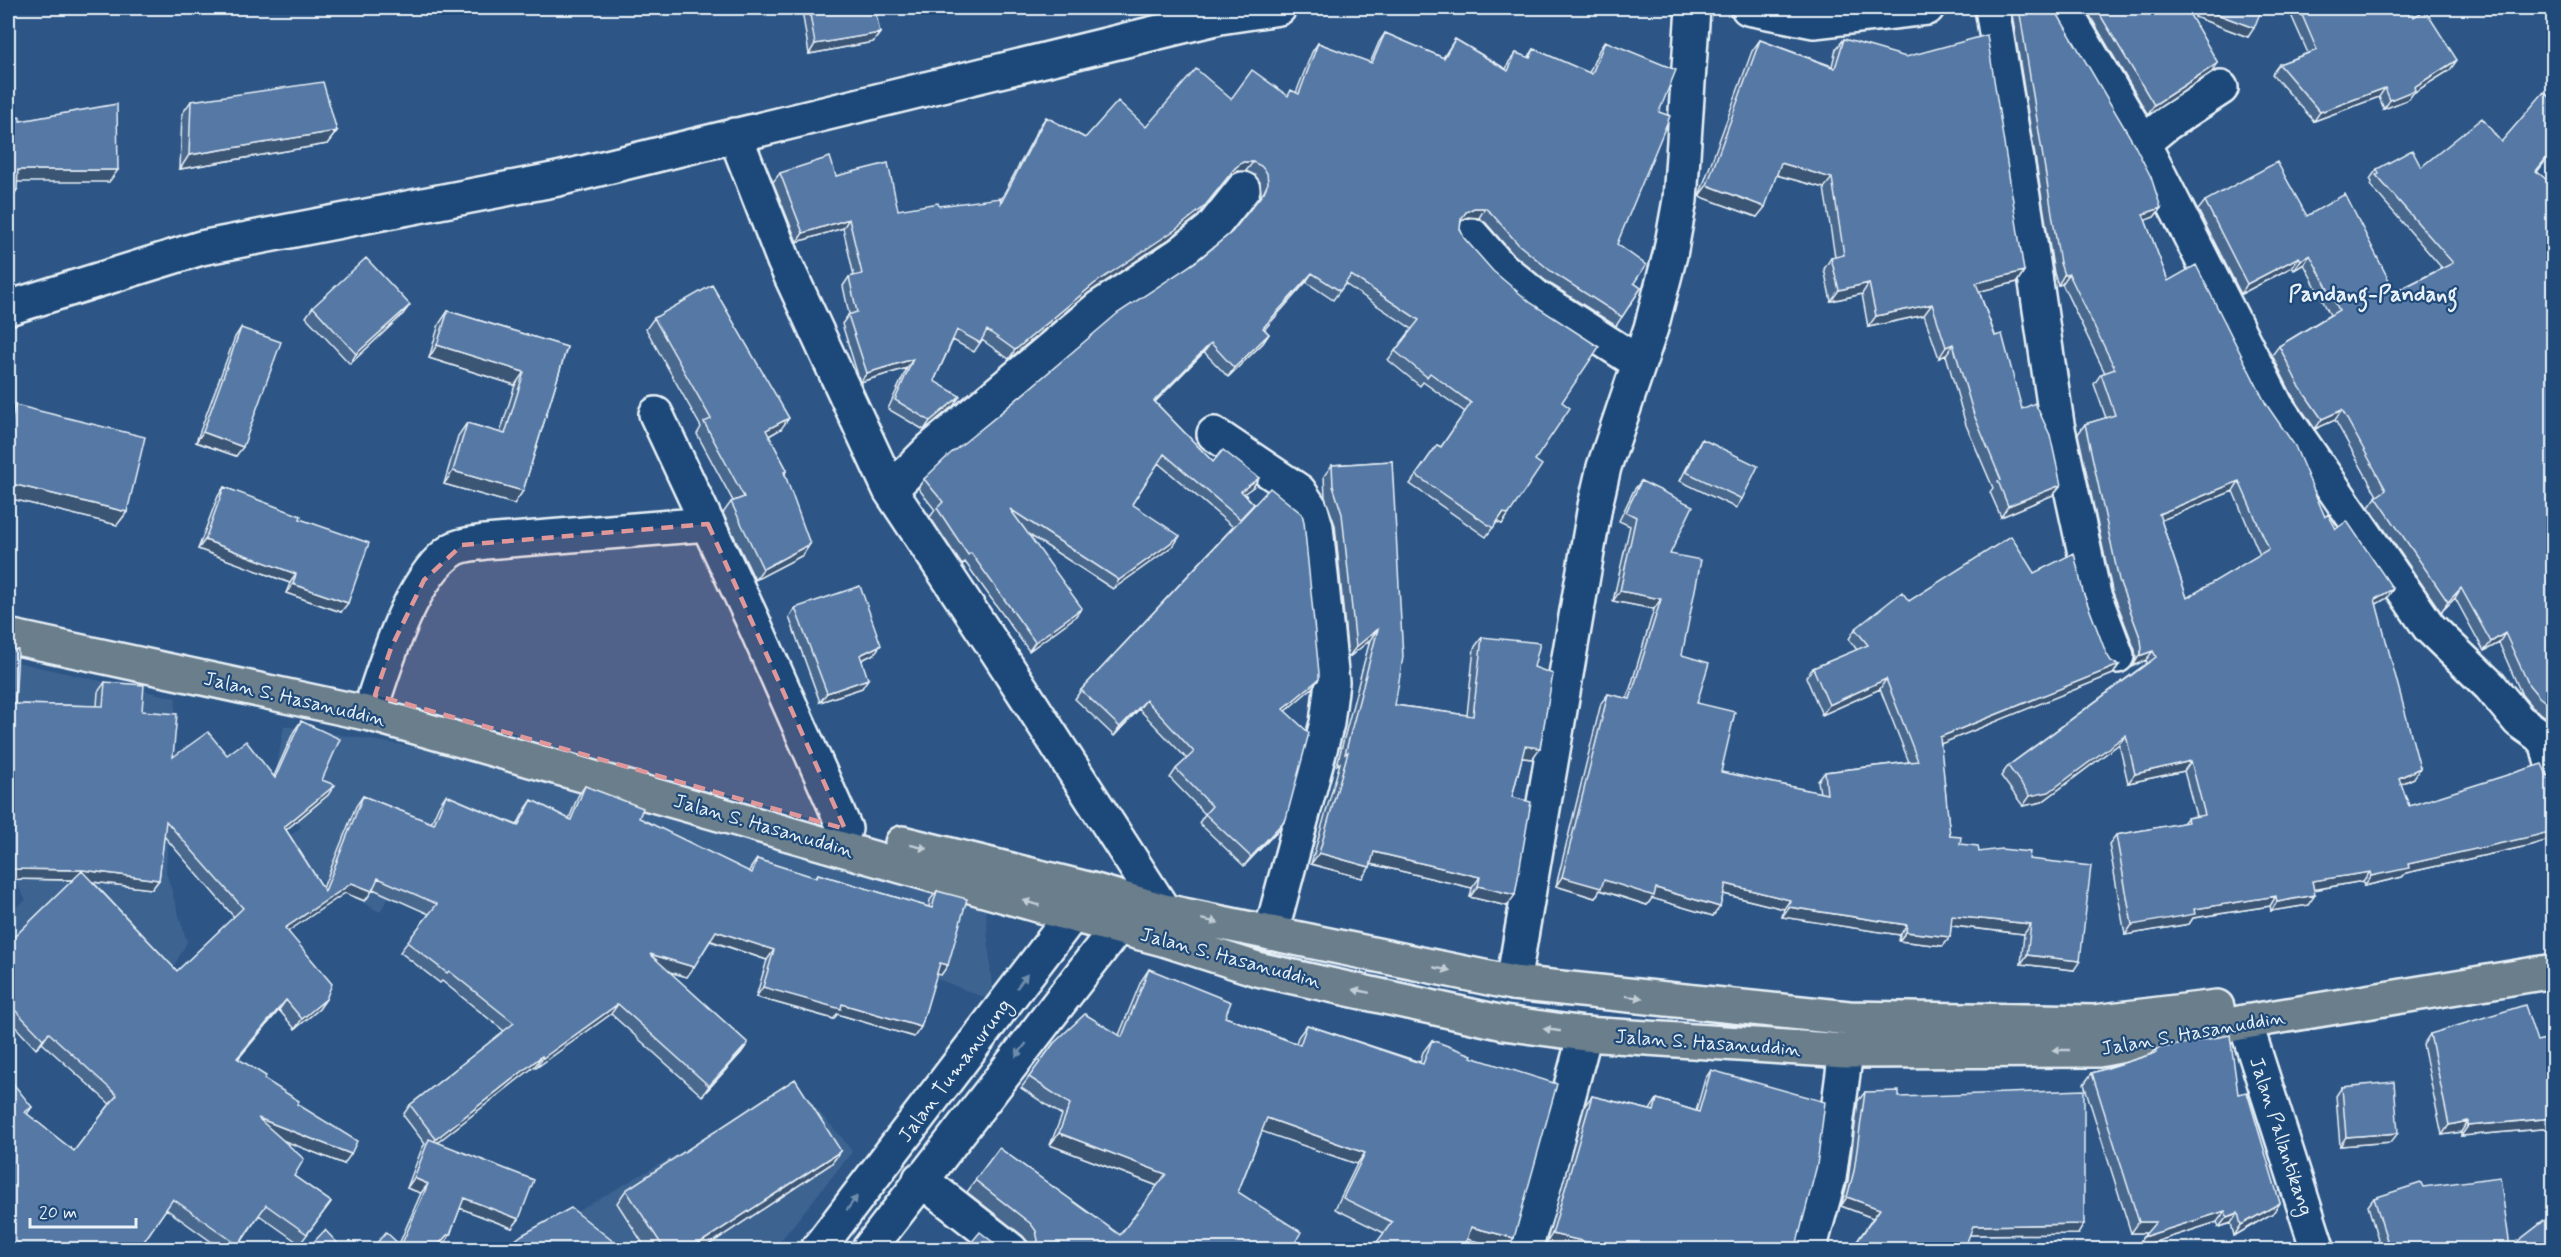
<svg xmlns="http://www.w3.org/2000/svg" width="2561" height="1257" font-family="Mynerve,sans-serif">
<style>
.built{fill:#3c6391}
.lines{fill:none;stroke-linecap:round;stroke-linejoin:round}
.street-casing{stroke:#e8f1f8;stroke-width:38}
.secondary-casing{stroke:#e8f1f8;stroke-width:38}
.highway-casing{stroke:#e8f1f8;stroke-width:38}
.street{stroke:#1f4a7a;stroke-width:33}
.secondary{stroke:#1f4a7a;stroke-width:33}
.highway{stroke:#6b7e8b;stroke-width:33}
.wall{fill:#48678e;stroke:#e8f1f8;stroke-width:1.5;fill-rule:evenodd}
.shaded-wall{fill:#3b5474;stroke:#e8f1f8;stroke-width:1.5}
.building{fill:#5478a5;stroke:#e8f1f8;stroke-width:1.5;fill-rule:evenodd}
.oneway{fill:#c2ced7}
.oneway2{fill:#6f8dac}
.marked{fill:#e0979a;fill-opacity:0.2;stroke:#e0979a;stroke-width:4.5;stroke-dasharray:12 8;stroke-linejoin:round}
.labels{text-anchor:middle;stroke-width:4.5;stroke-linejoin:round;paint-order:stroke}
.street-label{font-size:20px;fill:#e8f1f8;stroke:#1f4a7a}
.quarter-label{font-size:22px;font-weight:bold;fill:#e8f1f8;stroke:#1f4a7a}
</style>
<rect width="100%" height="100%" fill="#2d5686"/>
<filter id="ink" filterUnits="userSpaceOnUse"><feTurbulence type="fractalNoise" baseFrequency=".0167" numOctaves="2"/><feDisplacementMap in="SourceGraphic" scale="12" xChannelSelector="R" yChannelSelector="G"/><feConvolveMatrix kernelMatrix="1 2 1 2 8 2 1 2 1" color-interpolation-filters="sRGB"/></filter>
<g filter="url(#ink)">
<path class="built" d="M 8,660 L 176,698 L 166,872 L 187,942 L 123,1061 L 8,940 L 8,913 L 26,900 L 8,868 Z
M 284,726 L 415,747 L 984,887 L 993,1001 L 940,980 L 691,942 L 411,857 L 380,912 L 270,852 L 301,827 L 274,784 Z
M 796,1086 L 843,1139 L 852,1152 L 774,1249 L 510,1250 Z"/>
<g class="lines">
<defs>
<path id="street" d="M 1748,8 L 1814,21 L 1927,8
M 1992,8 L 2026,215 L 2057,424 L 2094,595 L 2117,656
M 2063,8 L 2143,143 L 2276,405 L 2429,627 L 2490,686 L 2519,721 L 2539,735 L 2547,744 L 2554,772
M 735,135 L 784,261 L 890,490 L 997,651 L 1164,911
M 2143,143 L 2166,124 L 2221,88
M 1472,235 L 1499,266 L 1535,296 L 1639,363
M 8,308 L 201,248 L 558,179 L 1220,17 L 1279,8
M 656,414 L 752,619 L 845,829
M 1214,434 L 1299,491 L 1311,509 L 1316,527 L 1332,682 L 1327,723 L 1271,933
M 890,490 L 931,449 L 1100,307 L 1180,254 L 1211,229 L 1243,189
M 375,695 C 389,653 414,573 454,549 C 463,544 475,544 485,542 L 708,524
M 1513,983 L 1595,506 L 1604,467 L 1651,328 L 1670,255 L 1680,200 L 1693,8
M 2245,1022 L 2318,1250
M 920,1179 L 1011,1250
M 1524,1250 L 1541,1199 L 1585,1034
M 1809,1250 L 1829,1178 L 1846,1051"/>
<path id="secondary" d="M 817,1250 L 1089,893
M 868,1250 L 1134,906"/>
<path id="highway" d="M 8,636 L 370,714 L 1072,915 L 1163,939 L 1257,969 L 1504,1023 L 1585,1034 L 1846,1051 L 2098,1050 L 2245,1022 L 2554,971
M 902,843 L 1092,890 L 1164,911 L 1513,983 L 1849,1018 L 2094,1022 L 2217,1007"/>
</defs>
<use href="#street" class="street-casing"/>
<use href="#secondary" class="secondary-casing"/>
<use href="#highway" class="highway-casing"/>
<use href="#street" class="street"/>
<use href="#secondary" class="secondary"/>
<use href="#highway" class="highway"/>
</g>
<path class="wall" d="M 803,8 L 809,8 L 880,33 L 873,42 L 809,54 L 802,10 Z
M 2011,8 L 2054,8 L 2161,208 L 2154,217 L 2145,220 L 2168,281 L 2266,404 L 2325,517 L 2336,529 L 2387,598 L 2376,604 L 2414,778 L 2401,784 L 2409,806 L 2547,775 L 2553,779 L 2553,839 L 2527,846 L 2406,873 L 2402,877 L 2364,886 L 2363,881 L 2314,890 L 2308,905 L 2271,911 L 2270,906 L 2193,918 L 2189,924 L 2125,935 L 2109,844 L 2116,835 L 2183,823 L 2187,818 L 2196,816 L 2184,771 L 2128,783 L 2119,744 L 2042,802 L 2023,806 L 2001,776 L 2008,766 L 2147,663 L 2146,660 L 2133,666 L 2136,658 L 2135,650 L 2112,590 L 2078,434 L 2085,424 L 2106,418 L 2094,384 L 2101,374 L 2105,373 L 2062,284 L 2058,285 L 2054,273 ZM 2233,491 L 2260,555 L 2187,598 L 2161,520 Z
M 2096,8 L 2186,8 L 2212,72 L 2148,115 L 2090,16 Z
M 2198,8 L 2262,8 L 2248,37 L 2195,17 Z
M 2288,8 L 2410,8 L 2414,17 L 2450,70 L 2413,93 L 2409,99 L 2384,109 L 2379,97 L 2314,121 L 2272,74 L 2279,64 L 2308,53 Z
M 1385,33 L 1443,58 L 1455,39 L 1506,69 L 1509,62 L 1516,53 L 1528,58 L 1534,49 L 1589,73 L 1599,50 L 1605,41 L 1659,112 L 1617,244 L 1634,283 L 1641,288 L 1616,326 L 1546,281 L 1512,253 L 1486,223 L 1479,218 L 1468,217 L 1461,221 L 1460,229 L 1464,238 L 1562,402 L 1535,460 L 1502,524 L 1497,522 L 1486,537 L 1410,484 L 1437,445 L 1441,447 L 1465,412 L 1423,382 L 1420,386 L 1388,360 L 1412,329 L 1345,284 L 1333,300 L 1306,282 L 1264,329 L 1269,334 L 1263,343 L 1228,377 L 1204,352 L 1155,402 L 1213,462 L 1259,478 L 1253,487 L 1244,493 L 1254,504 L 1250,510 L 1319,679 L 1312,688 L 1285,711 L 1280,828 L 1244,866 L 1199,823 L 1205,814 L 1170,778 L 1176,769 L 1187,759 L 1139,709 L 1114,736 L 1075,699 L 1081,690 L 1233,527 L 1158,463 L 1132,504 L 1174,545 L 1113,589 L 1028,534 L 1075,617 L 1029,651 L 965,562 L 962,565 L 930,517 L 935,510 L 918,488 L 924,479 L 1232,232 L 1259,198 L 1261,192 L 1260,182 L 1255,175 L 1246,171 L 1237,171 L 1229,177 L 1198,216 L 1169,239 L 1088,293 L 1009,359 L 982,340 L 974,352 L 953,340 L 934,381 L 954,405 L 924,430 L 888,409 L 907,368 L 860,382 L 842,324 L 849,314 L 843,286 L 849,277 L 854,276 L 843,228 L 797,242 L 773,182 L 780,173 L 836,176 L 898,210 L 1000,201 L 1040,126 L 1046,117 L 1085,138 L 1146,127 L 1231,99 L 1287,96 L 1296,93 L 1312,52 L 1318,43 L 1370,63 L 1379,42 Z
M 1844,39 L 2024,271 L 2017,282 L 1979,291 L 2053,495 L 2001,517 L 1990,492 L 1993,488 L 1966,425 L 1946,355 L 1939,358 L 1924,315 L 1868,327 L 1862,294 L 1831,301 L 1824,269 L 1831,258 L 1835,257 L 1824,188 L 1776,175 L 1757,217 L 1699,196 L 1752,51 L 1760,40 L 1832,66 L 1836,49 Z
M 191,101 L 337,131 L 327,144 L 180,169 L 182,114 Z
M 2501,142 L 2553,151 L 2537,172 L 2553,185 L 2553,713 L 2546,717 L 2532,707 L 2522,695 L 2499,643 L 2484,651 L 2455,598 L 2441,612 L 2369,507 L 2377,496 L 2335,420 L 2315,429 L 2292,395 L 2272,355 L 2279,346 L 2330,315 L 2304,264 L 2294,270 L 2292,267 L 2241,294 L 2198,210 L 2205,201 L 2307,216 L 2395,292 L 2442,268 L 2370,185 L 2372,182 L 2370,179 L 2377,169 L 2421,167 Z
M 313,307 L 403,314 L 350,364 L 306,317 Z
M 448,311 L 567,347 L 523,491 L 514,504 L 444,484 L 458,436 L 467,423 L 500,433 L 515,385 L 429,358 L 439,324 Z
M 654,318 L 781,429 L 769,436 L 787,470 L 785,473 L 803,555 L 755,580 L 723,513 L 731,502 L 733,501 L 697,434 L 701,427 L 646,329 Z
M 241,328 L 236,456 L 196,442 L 235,337 Z
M 15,405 L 127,512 L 117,525 L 8,498 L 8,416 Z
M 1702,439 L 1742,499 L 1736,508 L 1680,481 L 1696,449 Z
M 1392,461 L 1395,705 L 1467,715 L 1474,648 L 1482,637 L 1534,667 L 1532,759 L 1522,758 L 1512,797 L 1507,906 L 1470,897 L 1472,888 L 1371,864 L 1362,878 L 1311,864 L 1340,763 L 1337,765 L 1370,640 L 1348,658 L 1335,525 L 1325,497 L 1324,476 L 1332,465 Z
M 1641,481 L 1670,554 L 1682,655 L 1721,772 L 1820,793 L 1818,781 L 1825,772 L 1909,762 L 1880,689 L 1822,715 L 1806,677 L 1813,668 L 1857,650 L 1849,639 L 1855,629 L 1909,601 L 2034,573 L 2083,592 L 2113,674 L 1940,744 L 1950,836 L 1960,844 L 1979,852 L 2029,859 L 2074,970 L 2021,964 L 2024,934 L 1951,926 L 1950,937 L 1943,946 L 1899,941 L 1900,935 L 1782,917 L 1784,909 L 1723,894 L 1713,916 L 1652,898 L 1647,905 L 1600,890 L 1595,898 L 1556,886 L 1601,703 L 1608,694 L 1627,699 L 1654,609 L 1613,601 L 1630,526 L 1619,521 L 1634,490 Z
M 224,487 L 300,519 L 341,612 L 286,593 L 290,583 L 198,549 L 218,496 Z
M 795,608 L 874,654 L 862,660 L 862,688 L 820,702 L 789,617 Z
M 8,649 L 15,704 L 97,706 L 98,692 L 105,682 L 142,711 L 173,757 L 227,755 L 274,776 L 294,731 L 301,721 L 322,780 L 328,795 L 286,830 L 323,888 L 356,806 L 363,796 L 431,823 L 439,805 L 446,795 L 517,825 L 525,810 L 532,800 L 569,819 L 578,796 L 585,786 L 639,818 L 749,872 L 750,869 L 757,859 L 815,878 L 818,874 L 929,907 L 930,900 L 937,891 L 948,965 L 941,975 L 936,974 L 921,1027 L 914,1037 L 837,1014 L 834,1019 L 756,997 L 767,960 L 710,941 L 687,977 L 669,972 L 748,1043 L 741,1053 L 702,1096 L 611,1014 L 536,1068 L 535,1066 L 438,1142 L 519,1219 L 512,1228 L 460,1208 L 450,1235 L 444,1244 L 371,1250 L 399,1244 L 421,1193 L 407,1188 L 422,1148 L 425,1144 L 403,1115 L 410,1105 L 504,1031 L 442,981 L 440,983 L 400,952 L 429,914 L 373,889 L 365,901 L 345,893 L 288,931 L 326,999 L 319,1009 L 295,1029 L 279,1010 L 238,1059 L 297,1104 L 344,1164 L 283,1140 L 294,1176 L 331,1202 L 300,1244 L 259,1215 L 236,1250 L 223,1250 L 166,1209 L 138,1250 L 8,1250 L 8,1086 L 32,1107 L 27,1114 L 74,1151 L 110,1104 L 42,1043 L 36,1049 L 8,1019 L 8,943 L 73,880 L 8,879 ZM 164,836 L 234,917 L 177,971 L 93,882 L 152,889 L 159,880 Z
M 1149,969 L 1225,1017 L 1296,1043 L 1298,1037 L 1307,1025 L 1420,1062 L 1423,1052 L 1432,1040 L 1471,1057 L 1506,1249 L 1467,1239 L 1384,1233 L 1335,1209 L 1357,1164 L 1262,1131 L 1238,1192 L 1291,1250 L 1029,1250 L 1028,1242 L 1023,1236 L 967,1192 L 999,1148 L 1120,1235 L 1158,1186 L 1050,1145 L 1062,1115 L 1021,1088 L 1054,1043 L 1119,1035 L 1141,981 Z
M 2430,1034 L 2537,1041 L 2553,1038 L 2553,1128 L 2461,1136 L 2461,1132 L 2442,1135 L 2423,1045 Z
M 2156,1049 L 2238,1094 L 2280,1203 L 2273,1213 L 2234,1236 L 2231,1223 L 2219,1227 L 2217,1222 L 2136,1248 L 2147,1233 L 2131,1233 L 2084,1084 L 2092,1073 L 2152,1054 Z
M 1711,1070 L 1793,1250 L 1546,1243 L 1585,1105 L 1592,1096 L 1650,1110 L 1657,1099 L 1696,1111 L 1705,1079 Z
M 2342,1087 L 2391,1142 L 2340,1146 L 2336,1096 Z
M 1865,1092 L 1899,1097 L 2078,1234 L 1969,1235 L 1964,1250 L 1851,1250 L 1873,1218 L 1841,1206 L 1848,1181 L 1858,1101 Z
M 841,1151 L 831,1164 L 701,1250 L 647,1250 L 617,1203 L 626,1190 Z
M 2423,1187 L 2510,1247 L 2553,1250 L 2381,1250 L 2368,1206 L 2374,1198 Z"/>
<path class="shaded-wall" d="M 2201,8 L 2254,28 L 2248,37 L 2195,17 Z
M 880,33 L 873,42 L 809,54 L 815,44 Z
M 2457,60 L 2450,70 L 2413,93 L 2409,99 L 2384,109 L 2390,100 L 2414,87 Z
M 2218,63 L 2212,72 L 2148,115 L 2154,105 Z
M 2385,88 L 2379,97 L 2314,121 L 2320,112 Z
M 337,131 L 327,144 L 180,169 L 189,155 Z
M 2553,150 L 2553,151 L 2529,181 L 2536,171 Z
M 1243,162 L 1253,162 L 1246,171 L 1237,171 L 1229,177 L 1198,216 L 1169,239 L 1088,293 L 1009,359 L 1015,350 L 1094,284 L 1235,168 Z
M 1781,163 L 1832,178 L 1824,188 L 1773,174 Z
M 18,170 L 118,170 L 109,182 L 10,182 Z
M 1707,185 L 1765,207 L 1757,217 L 1699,196 Z
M 17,190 L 9,202 L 8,202 L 8,192 Z
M 1474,208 L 1485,208 L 1479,218 L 1468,217 L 1459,221 L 1466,212 Z
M 2161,208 L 2154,217 L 2136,224 L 2143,214 Z
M 849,219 L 843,228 L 797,242 L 803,233 Z
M 2310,255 L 2304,264 L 2294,270 L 2301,260 Z
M 2299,257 L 2292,267 L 2241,294 L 2247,284 Z
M 2024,271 L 2017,282 L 1969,294 L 1976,283 Z
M 1312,273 L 1306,282 L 1257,338 L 1263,328 Z
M 2069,274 L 2062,284 L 2058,285 L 2064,275 Z
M 1869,283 L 1862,294 L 1831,301 L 1839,290 Z
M 1932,304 L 1924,315 L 1868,327 L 1876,316 Z
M 410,305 L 403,314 L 350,364 L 356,354 Z
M 1269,334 L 1263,343 L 1228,377 L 1234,368 Z
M 1211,343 L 1204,352 L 1147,410 L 1154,401 Z
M 1953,344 L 1946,355 L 1939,358 L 1946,347 Z
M 437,345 L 524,372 L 515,385 L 429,358 Z
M 913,359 L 907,368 L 860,382 L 867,373 Z
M 960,396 L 954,405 L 924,430 L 930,421 Z
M 2342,410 L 2335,420 L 2315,429 L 2322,419 Z
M 789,418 L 781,429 L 758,442 L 766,430 Z
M 203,432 L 243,447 L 236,456 L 196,442 Z
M 453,471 L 523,491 L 514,504 L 444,484 Z
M 1259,478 L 1253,487 L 1235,500 L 1241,491 Z
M 2239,481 L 2233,491 L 2152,524 L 2159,514 Z
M 8,483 L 127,512 L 117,525 L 8,498 Z
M 2061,485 L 2053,495 L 2001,517 L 2008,506 Z
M 1503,513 L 1509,514 L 1502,524 L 1497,522 Z
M 1180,536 L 1174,545 L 1113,589 L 1119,580 Z
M 205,540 L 296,574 L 290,583 L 198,549 Z
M 810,544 L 803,555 L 755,580 L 763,569 Z
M 293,584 L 348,603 L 341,612 L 286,593 Z
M 2461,588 L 2455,598 L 2441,612 L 2448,602 Z
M 2393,589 L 2387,598 L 2368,609 L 2375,599 Z
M 1620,591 L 1661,599 L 1654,609 L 1613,601 Z
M 1082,608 L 1075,617 L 1029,651 L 1035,642 Z
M 1378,629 L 1370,640 L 1348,658 L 1356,647 Z
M 2505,633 L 2499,643 L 2484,651 L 2491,642 Z
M 881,645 L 874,654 L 853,664 L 860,655 Z
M 2153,651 L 2146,660 L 2133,666 L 2139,656 Z
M 2119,665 L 2113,674 L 1933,747 L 1940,737 Z
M 868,679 L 862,688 L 820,702 L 827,693 Z
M 1319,679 L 1312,688 L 1277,718 L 1283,709 Z
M 1886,679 L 1880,689 L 1822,715 L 1829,705 Z
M 1146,700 L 1139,709 L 1114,736 L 1120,727 Z
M 2552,707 L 2553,707 L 2553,713 L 2546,717 Z
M 2126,735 L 2119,744 L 2042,802 L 2023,806 L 2030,796 Z
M 1525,746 L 1540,748 L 1532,759 L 1517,757 Z
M 2191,761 L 2184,771 L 2128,783 L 2135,774 Z
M 2420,768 L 2414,778 L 2392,788 L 2399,778 Z
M 335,785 L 328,795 L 277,837 L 284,827 Z
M 1286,819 L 1280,828 L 1244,866 L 1251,857 Z
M 2553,831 L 2553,839 L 2527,846 L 2406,873 L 2402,877 L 2364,886 L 2371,876 L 2408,864 Z
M 1374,852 L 1480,877 L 1472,888 L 1367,863 Z
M 1319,853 L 1370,867 L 1362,878 L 1311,864 Z
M 8,869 L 83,870 L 159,880 L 152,889 L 76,880 L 8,879 Z
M 2370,872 L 2363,881 L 2306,891 L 2312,881 Z
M 1562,877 L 1604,880 L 1656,888 L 1720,907 L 1713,916 L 1652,898 L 1647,905 L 1600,890 L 1595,898 L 1556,886 Z
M 352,883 L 372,891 L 365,901 L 345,893 L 278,938 L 285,928 Z
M 1726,884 L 1790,900 L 1784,909 L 1720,893 Z
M 1478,886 L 1515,895 L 1507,906 L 1470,897 Z
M 2315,895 L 2308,905 L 2271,911 L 2277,902 Z
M 2276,896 L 2270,906 L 2193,918 L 2189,924 L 2125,935 L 2132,925 L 2194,909 Z
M 1789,907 L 1907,925 L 1900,935 L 1782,917 Z
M 1952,916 L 2031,924 L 2024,934 L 1945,925 Z
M 716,931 L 774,950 L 767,960 L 709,940 Z
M 1906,932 L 1950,937 L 1943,946 L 1899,941 Z
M 650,954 L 694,967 L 687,977 L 643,964 Z
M 2027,955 L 2080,961 L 2074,970 L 2021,964 Z
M 940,963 L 948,965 L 941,975 L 933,973 Z
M 763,987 L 842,1004 L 921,1027 L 914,1037 L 837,1014 L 834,1019 L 756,997 Z
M 326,999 L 319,1009 L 295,1029 L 302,1019 Z
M 286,1000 L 279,1010 L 230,1068 L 237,1058 Z
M 618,1004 L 611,1014 L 536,1068 L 543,1058 Z
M 49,1033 L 42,1043 L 36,1049 L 43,1039 Z
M 748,1043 L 741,1053 L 702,1096 L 709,1086 Z
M 542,1056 L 535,1066 L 429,1149 L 436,1139 Z
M 258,1118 L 351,1154 L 344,1164 L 251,1128 Z
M 1267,1118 L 1365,1153 L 1357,1164 L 1258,1130 Z
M 2553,1118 L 2553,1128 L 2461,1136 L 2468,1126 Z
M 2468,1121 L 2461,1132 L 2442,1135 L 2449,1125 Z
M 1059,1133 L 1166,1174 L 1158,1186 L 1050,1145 Z
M 2398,1133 L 2391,1142 L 2340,1146 L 2346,1137 Z
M 841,1151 L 831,1164 L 701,1250 L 689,1250 Z
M 414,1178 L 428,1184 L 421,1193 L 407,1188 Z
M 1847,1197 L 1880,1209 L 1873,1218 L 1841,1206 Z
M 464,1198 L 519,1219 L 512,1228 L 457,1207 Z
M 2280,1203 L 2273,1213 L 2234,1236 L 2241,1225 Z
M 2225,1211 L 2217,1222 L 2136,1248 L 2143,1237 Z
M 2238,1213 L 2231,1223 L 2219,1227 L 2227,1217 Z
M 2139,1222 L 2156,1222 L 2148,1233 L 2131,1233 Z
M 2084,1224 L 2078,1234 L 1966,1235 L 1973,1226 Z
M 1471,1227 L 1514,1238 L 1506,1249 L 1463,1238 Z
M 1552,1234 L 1621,1250 L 1574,1250 L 1546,1243 Z
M 447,1235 L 450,1235 L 444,1244 L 440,1244 L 436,1250 L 434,1250 Z"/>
<path class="building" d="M 809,8 L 875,8 L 880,33 L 815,44 Z
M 2019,8 L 2054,8 L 2133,142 L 2151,177 L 2161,208 L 2143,214 L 2168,281 L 2196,265 L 2266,404 L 2295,446 L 2325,517 L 2328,514 L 2336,529 L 2347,521 L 2393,589 L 2375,599 L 2420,768 L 2399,778 L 2409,806 L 2542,764 L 2547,775 L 2553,779 L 2553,831 L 2534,836 L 2408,864 L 2409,868 L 2371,876 L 2370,872 L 2312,881 L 2315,895 L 2277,902 L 2276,896 L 2194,909 L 2195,914 L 2132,925 L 2116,835 L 2188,822 L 2187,818 L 2205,815 L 2191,761 L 2135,774 L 2126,735 L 2049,792 L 2030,796 L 2008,766 L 2156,657 L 2153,651 L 2139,656 L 2142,649 L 2141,640 L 2119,580 L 2085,424 L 2115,415 L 2101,374 L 2115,369 L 2069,274 L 2064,275 L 2060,263 ZM 2239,481 L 2269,549 L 2187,598 L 2159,514 Z
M 2096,8 L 2186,8 L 2218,63 L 2154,105 Z
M 2201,8 L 2262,8 L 2254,28 Z
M 2299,8 L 2410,8 L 2414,17 L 2425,10 L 2457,60 L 2414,87 L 2415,90 L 2390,100 L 2385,88 L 2320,112 L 2279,64 L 2317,50 Z
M 1385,33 L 1444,58 L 1455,39 L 1508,71 L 1516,53 L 1530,58 L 1534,49 L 1592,74 L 1605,41 L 1676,70 L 1659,112 L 1670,116 L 1617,244 L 1646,265 L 1634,283 L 1641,288 L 1622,317 L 1552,272 L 1518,244 L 1492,214 L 1485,208 L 1474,208 L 1466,212 L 1461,219 L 1460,229 L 1464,238 L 1493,271 L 1531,303 L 1599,347 L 1562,402 L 1570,408 L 1535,460 L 1542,465 L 1509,514 L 1503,513 L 1493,528 L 1416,475 L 1437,445 L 1441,447 L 1471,403 L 1430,373 L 1427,377 L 1395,351 L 1419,320 L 1351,275 L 1340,291 L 1312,273 L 1263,328 L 1269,334 L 1234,368 L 1211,343 L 1154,401 L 1213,462 L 1223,450 L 1259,478 L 1241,491 L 1254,504 L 1240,519 L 1164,454 L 1132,504 L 1180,536 L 1119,580 L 1010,509 L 1082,608 L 1035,642 L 971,553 L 968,555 L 937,508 L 943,502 L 924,479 L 950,454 L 996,417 L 1118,313 L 1197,261 L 1232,232 L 1264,192 L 1268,183 L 1267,173 L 1261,166 L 1253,162 L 1243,162 L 1235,168 L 1204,207 L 1175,230 L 1094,284 L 1015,350 L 987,330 L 980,343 L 957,330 L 934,381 L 960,396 L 930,421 L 895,400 L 913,359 L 867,373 L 848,315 L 857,312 L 849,277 L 862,274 L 849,219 L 803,233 L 780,173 L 830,157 L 836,176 L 888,163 L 898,210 L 938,203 L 939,206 L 1000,198 L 1001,203 L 1046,117 L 1085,138 L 1118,101 L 1146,127 L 1196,69 L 1231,99 L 1252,70 L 1288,96 L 1291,90 L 1299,94 L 1318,43 L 1372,63 Z
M 1987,35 L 2024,271 L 1976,283 L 1995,336 L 2002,334 L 2022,409 L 2035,403 L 2050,435 L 2061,485 L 2008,506 L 1998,481 L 2001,480 L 1974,415 L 1953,344 L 1946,347 L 1932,304 L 1876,316 L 1869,283 L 1839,290 L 1831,258 L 1844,255 L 1832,178 L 1781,163 L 1765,207 L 1707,185 L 1760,40 L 1835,68 L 1844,39 L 1906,57 Z
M 323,82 L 337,131 L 189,155 L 191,101 Z
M 2544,92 L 2553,100 L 2553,150 L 2536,171 L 2553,185 L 2553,707 L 2552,707 L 2539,697 L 2529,685 L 2505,633 L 2491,642 L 2461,588 L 2448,602 L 2376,497 L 2386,490 L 2342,410 L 2322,419 L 2299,386 L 2279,346 L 2339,310 L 2310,255 L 2301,260 L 2299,257 L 2247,284 L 2205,201 L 2277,162 L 2307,216 L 2345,194 L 2395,292 L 2453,263 L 2376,175 L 2379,174 L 2377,169 L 2412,150 L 2421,167 L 2482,118 L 2501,142 Z
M 117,104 L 118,170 L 18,170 L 17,190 L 8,192 L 8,120 L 20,117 L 20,121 Z
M 366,258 L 410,305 L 356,354 L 313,307 Z
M 712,285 L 789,418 L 766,430 L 787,470 L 784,472 L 810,544 L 763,569 L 731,502 L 744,497 L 704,422 L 711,419 L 654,318 Z
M 448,311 L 567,347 L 523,491 L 453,471 L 467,423 L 505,434 L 524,372 L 437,345 Z
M 241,328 L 281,342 L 243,447 L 203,432 Z
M 15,405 L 145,437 L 127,512 L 8,483 L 8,437 Z
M 1702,439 L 1758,466 L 1742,499 L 1686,472 Z
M 1392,461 L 1403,657 L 1395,705 L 1473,716 L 1482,637 L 1540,643 L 1534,667 L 1553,674 L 1540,748 L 1525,746 L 1512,797 L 1531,802 L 1515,895 L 1478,886 L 1480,877 L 1374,852 L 1370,867 L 1319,853 L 1348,752 L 1345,754 L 1378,629 L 1356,647 L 1342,514 L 1333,486 L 1332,465 Z
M 1641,481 L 1693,506 L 1670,554 L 1701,560 L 1682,655 L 1709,663 L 1697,703 L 1735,712 L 1721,772 L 1827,794 L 1825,772 L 1918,761 L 1886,679 L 1829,705 L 1813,668 L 1868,645 L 1855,629 L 1902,592 L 1909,601 L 2011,536 L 2034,573 L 2074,553 L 2083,592 L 2106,653 L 2111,661 L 2119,665 L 1940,737 L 1950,836 L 1961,837 L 1960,844 L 1978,846 L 1979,852 L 2001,849 L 2030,852 L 2029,859 L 2091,866 L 2080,961 L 2027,955 L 2031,924 L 1952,916 L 1950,937 L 1906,932 L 1907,925 L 1789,907 L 1790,900 L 1726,884 L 1720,907 L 1656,888 L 1654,896 L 1604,880 L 1601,888 L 1562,877 L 1608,694 L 1630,699 L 1661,599 L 1620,591 L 1636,517 L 1626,512 Z
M 224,487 L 301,516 L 300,519 L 369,543 L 348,603 L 293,584 L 296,574 L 205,540 Z
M 1270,488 L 1302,514 L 1304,522 L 1319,673 L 1319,679 L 1283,709 L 1309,733 L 1286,819 L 1251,857 L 1205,814 L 1212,806 L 1176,769 L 1194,752 L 1146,700 L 1120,727 L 1081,690 Z
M 860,586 L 881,645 L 860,655 L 868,679 L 827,693 L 795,608 Z
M 8,649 L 18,650 L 15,704 L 103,706 L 105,682 L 144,685 L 142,711 L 177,714 L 173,757 L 208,732 L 227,755 L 246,741 L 275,778 L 301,721 L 340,739 L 322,780 L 335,785 L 284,827 L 325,891 L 363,796 L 434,824 L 446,795 L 518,826 L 532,800 L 571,820 L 585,786 L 643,808 L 639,818 L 752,873 L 757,859 L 817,878 L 818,874 L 932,908 L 937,891 L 967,899 L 948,965 L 940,963 L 921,1027 L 842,1004 L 841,1009 L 763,987 L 774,950 L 716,931 L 694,967 L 650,954 L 748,1043 L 709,1086 L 618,1004 L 543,1058 L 542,1056 L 436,1139 L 410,1105 L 514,1023 L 449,971 L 447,973 L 407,942 L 437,904 L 378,878 L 372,891 L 352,883 L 285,928 L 332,984 L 326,999 L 302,1019 L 286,1000 L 237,1058 L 266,1076 L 264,1079 L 299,1101 L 297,1104 L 357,1141 L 351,1154 L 258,1118 L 304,1159 L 294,1176 L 331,1202 L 307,1234 L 266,1205 L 238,1245 L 173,1199 L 138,1250 L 19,1250 L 8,1236 L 8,1086 L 12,1082 L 32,1107 L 25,1112 L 74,1151 L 117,1095 L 49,1033 L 43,1039 L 13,1008 L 8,1014 L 8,943 L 82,871 L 177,971 L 243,908 L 166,821 L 159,880 L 83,870 L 8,869 Z
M 1149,969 L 1231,1002 L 1225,1017 L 1300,1045 L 1307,1025 L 1423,1064 L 1432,1040 L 1472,1055 L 1471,1057 L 1557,1084 L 1514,1238 L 1471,1227 L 1464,1250 L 1371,1250 L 1392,1222 L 1343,1198 L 1365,1153 L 1267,1118 L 1238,1192 L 1301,1232 L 1291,1250 L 1034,1250 L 1038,1240 L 1036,1231 L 1031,1224 L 975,1180 L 999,1148 L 1120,1235 L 1166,1174 L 1059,1133 L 1070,1104 L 1029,1077 L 1054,1043 L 1085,1014 L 1122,1037 Z
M 2525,1005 L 2537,1041 L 2553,1038 L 2553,1118 L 2468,1126 L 2468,1121 L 2449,1125 L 2430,1034 Z
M 2230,1035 L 2238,1094 L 2247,1092 L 2280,1203 L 2241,1225 L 2238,1213 L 2227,1217 L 2225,1211 L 2143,1237 L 2156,1222 L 2139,1222 L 2092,1073 L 2156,1053 L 2156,1049 Z
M 1711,1070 L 1825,1102 L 1817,1165 L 1797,1243 L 1792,1250 L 1621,1250 L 1552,1234 L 1592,1096 L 1654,1111 L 1657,1099 L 1699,1112 Z
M 795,1079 L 841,1151 L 689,1250 L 665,1250 L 626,1190 Z
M 2394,1082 L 2398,1133 L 2346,1137 L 2342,1087 Z
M 2084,1090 L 2084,1224 L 1973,1226 L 1964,1250 L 1864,1250 L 1856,1243 L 1880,1209 L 1847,1197 L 1854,1171 L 1865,1092 L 1899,1091 L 1899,1097 Z
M 429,1139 L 534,1180 L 519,1219 L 464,1198 L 450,1235 L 447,1235 L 434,1250 L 371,1250 L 386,1232 L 401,1246 L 428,1184 L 414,1178 Z
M 2500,1177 L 2510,1247 L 2553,1214 L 2553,1250 L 2390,1250 L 2374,1198 L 2421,1183 L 2423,1187 Z
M 571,1208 L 624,1250 L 509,1250 L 506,1247 L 522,1235 Z
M 325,1230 L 344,1250 L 306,1250 Z
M 980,1232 L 1003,1250 L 965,1250 Z"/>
<defs><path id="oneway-solid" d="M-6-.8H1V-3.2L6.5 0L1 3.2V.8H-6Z" transform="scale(1.5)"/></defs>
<g class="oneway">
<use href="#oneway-solid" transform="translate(919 847) rotate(14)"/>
<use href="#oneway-solid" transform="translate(1031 903) rotate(-164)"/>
<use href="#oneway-solid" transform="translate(1210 921) rotate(12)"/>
<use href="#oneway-solid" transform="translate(1442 969) rotate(12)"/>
<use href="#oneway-solid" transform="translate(1361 991) rotate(-168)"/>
<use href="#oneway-solid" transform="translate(1634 997) rotate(7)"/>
<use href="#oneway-solid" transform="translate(1552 1030) rotate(-172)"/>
<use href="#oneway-solid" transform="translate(2061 1050) rotate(180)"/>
</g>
<g class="oneway2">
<use href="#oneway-solid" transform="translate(1022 981) rotate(-53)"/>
<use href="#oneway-solid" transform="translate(1021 1050) rotate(128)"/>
<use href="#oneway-solid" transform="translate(852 1203) rotate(-53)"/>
</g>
</g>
<path class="marked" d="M 708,524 L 845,829 L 375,695 L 391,648 L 424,580 L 462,545 Z"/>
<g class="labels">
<g class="street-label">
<text transform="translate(295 698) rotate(13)" y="7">Jalan S. Hasanuddin</text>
<text transform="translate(764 825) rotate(16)" y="7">Jalan S. Hasanuddin</text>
<text transform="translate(1231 957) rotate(15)" y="7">Jalan S. Hasanuddin</text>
<text transform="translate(2193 1032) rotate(-10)" y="7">Jalan S. Hasanuddin</text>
<text transform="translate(1708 1042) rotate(4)" y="7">Jalan S. Hasanuddin</text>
<text transform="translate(954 1070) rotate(-53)" y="7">Jalan Tumanurung</text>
<text transform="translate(2282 1136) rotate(72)" y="7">Jalan Pallantikang</text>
</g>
<g class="quarter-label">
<text x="2373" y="301">Pandang-Pandang</text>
</g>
</g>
<rect width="2561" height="1257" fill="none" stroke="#1f4a7a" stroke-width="30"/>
<rect x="15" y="15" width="2531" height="1227" fill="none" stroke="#e8f1f8" stroke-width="2" filter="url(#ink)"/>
<path d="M30 1218v9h106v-9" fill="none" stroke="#e8f1f8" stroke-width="3"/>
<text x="39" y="1218" font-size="18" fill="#e8f1f8" stroke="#1f4a7a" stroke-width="4.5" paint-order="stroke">20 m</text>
</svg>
